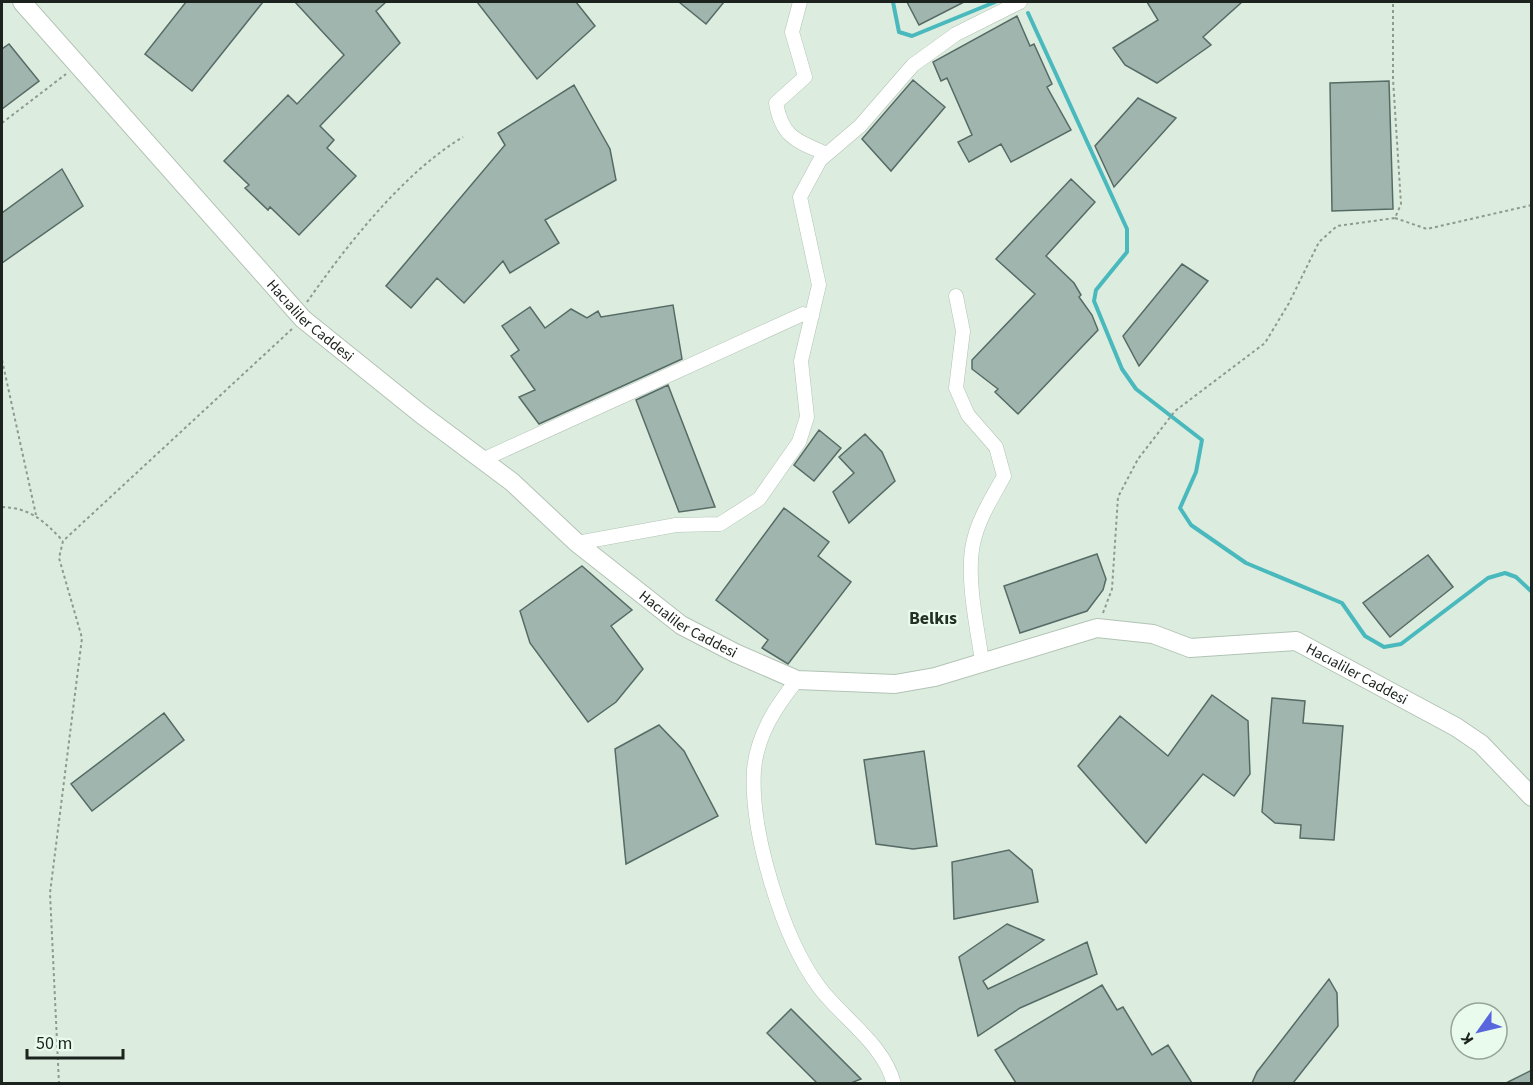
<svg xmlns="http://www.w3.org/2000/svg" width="1533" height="1085" font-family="'Source Sans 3',sans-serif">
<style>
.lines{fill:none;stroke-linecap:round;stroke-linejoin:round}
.stream{stroke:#4ab9be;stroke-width:4}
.building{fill:#9fb5ae;stroke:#566b65;stroke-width:1.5}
.minor-casing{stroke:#b2c3b5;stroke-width:15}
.tertiary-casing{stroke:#b2c3b5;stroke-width:20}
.path{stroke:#8e9a90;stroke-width:2;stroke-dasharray:3 3;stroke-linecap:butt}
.minor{stroke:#fff;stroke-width:14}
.tertiary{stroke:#fff;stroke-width:18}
.labels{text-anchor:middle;stroke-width:4.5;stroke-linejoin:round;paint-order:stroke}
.street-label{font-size:15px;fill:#1c221d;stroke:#e9fbec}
.quarter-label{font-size:18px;font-weight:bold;fill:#233025;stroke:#e9fbec}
</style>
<rect width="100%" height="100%" fill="#dceddf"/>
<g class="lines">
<path class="stream" d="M 893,2 L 899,32 L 912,36 L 995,2
M 1028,13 L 1127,229 L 1127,252 L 1096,290 L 1094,301 L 1122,369 L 1136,389 L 1202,440 L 1196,472 L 1180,508 L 1191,525 L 1246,563 L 1342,603 L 1365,636 L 1384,647 L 1401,644 L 1488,578 L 1505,573 L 1516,577 L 1532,592"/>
</g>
<path class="building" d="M 186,2 L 263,2 L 192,91 L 145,54 Z
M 295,2 L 386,2 L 376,11 L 400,43 L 320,126 L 334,140 L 327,148 L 356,176 L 299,235 L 270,207 L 268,210 L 245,188 L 249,185 L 224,161 L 288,95 L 297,104 L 344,55 Z
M 477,2 L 576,2 L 595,26 L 537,79 Z
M 679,2 L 724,2 L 706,24 Z
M 907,2 L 964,2 L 919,25 Z
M 1147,2 L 1242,2 L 1203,37 L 1211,45 L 1157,83 L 1125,65 L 1113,48 L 1158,20 Z
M 1017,16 L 1030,46 L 1034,44 L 1052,84 L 1047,87 L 1071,130 L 1011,162 L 1001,144 L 969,162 L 958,142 L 972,135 L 947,78 L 941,81 L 933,62 Z
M 9,44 L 39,81 L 2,109 L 2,49 Z
M 913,80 L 945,107 L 891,171 L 862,139 Z
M 1389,81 L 1393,209 L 1332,211 L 1330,83 Z
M 574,85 L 610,149 L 616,180 L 545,220 L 559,243 L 510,273 L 503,261 L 464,303 L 437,278 L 411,308 L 386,286 L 505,145 L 498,133 Z
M 1138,98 L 1176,118 L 1114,187 L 1095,146 Z
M 62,169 L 83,206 L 2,263 L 2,213 Z
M 1071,179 L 1095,202 L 1046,256 L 1074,283 L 1081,295 L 1079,297 L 1092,315 L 1098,330 L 1018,414 L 995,392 L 998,389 L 972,369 L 972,360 L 1035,294 L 996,259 Z
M 1182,264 L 1208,281 L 1139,366 L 1123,336 Z
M 673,305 L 682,359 L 539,424 L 519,397 L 535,390 L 511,356 L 519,350 L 502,326 L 530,307 L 545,328 L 571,309 L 587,318 L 598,311 L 601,317 Z
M 668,385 L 715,507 L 679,512 L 636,400 Z
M 819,430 L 841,448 L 814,481 L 794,465 Z
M 865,434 L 882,452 L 895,481 L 849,523 L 833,492 L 854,473 L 839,457 Z
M 784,508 L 829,542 L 818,556 L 851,582 L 788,664 L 762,648 L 768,640 L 716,600 Z
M 1097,554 L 1106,579 L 1103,590 L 1087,611 L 1020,633 L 1004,586 Z
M 1428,555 L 1453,587 L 1390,637 L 1363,603 Z
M 582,566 L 632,610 L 611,626 L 643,669 L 616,702 L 588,722 L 530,643 L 520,611 Z
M 1212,695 L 1248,721 L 1250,774 L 1234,796 L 1203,774 L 1146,843 L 1078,766 L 1120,716 L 1168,756 Z
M 1272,698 L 1305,701 L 1303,723 L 1343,726 L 1334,840 L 1300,838 L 1301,825 L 1275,823 L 1262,812 Z
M 164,713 L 184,740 L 92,811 L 71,784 Z
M 659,725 L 684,751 L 718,816 L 626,864 L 615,749 Z
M 924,751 L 937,846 L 913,849 L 876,844 L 864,760 Z
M 1009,850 L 1032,870 L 1038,902 L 954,919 L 952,862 Z
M 1007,924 L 1044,940 L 983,981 L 988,989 L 1087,942 L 1097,974 L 1020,1008 L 978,1036 L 959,957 Z
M 1329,979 L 1337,993 L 1338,1026 L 1293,1083 L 1252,1083 L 1257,1072 Z
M 1102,985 L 1117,1010 L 1123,1007 L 1152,1055 L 1168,1045 L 1192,1083 L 1016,1083 L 995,1050 Z
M 791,1009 L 861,1079 L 851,1083 L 817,1083 L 767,1033 Z
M 1532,1070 L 1532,1083 L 1506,1083 Z"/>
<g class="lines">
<defs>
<path id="minor" d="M 800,2 L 792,32 L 805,77 L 776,103 C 782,138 797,141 827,154
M 956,296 L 963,331 L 956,388 L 968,415 L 996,447 L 1004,476 C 992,498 978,519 973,544 C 966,577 977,627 982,661
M 482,460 L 803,314 L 812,316
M 577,543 L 676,525 L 720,524 L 759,499 L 799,442 L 807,417 L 801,361 L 819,285 L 800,197 L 820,160 L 860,126 L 913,65 L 956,34 L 1020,2
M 797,680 C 776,706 757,735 754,770 C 750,831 782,937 819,987 C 842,1018 884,1044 894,1084"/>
<g id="tertiary">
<path id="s1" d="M 22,2 L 303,319 L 421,414 L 512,482 L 577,543 L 681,625 L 735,653 L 797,680 L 895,684 L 935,677 L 1097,628 L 1153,634 L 1190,648 L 1296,641 L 1456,727 L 1481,744 L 1532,797"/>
</g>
</defs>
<use href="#minor" class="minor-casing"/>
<use href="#tertiary" class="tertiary-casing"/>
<path class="path" d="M 2,123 L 66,74
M 1395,218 L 1427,229 L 1532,205
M 307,302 C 347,245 403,173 463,137
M 2,360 L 36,515
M 2,507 C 31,508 44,521 63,541
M 1103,613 L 1112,589 L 1118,497 L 1138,459 L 1175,411 L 1265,343 L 1289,303 L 1319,242 L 1337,226 L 1395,218 L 1401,204 L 1393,79 L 1393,2
M 59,1084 L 50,893 L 82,638 L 59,558 L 63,541 L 292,329"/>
<use href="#minor" class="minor"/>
<use href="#tertiary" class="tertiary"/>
</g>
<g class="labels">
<g class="street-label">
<text dy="5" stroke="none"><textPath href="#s1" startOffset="430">Hacıaliler Caddesi</textPath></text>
<text dy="5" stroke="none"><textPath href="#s1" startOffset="916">Hacıaliler Caddesi</textPath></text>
<text dy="5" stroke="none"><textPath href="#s1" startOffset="1618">Hacıaliler Caddesi</textPath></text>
</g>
<g class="quarter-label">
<text x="933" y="624">Belkıs</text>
</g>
</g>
<rect width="1533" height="1085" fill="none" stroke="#1c221d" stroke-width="6"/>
<g transform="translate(1479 1031) rotate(236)"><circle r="28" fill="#e9fbec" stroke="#97a499" stroke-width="1.5"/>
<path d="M0-4.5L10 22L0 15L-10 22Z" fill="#5867de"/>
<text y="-9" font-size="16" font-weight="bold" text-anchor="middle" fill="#1c221d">K</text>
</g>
<path d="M27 1049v9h96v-9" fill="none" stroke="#1c221d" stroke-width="3"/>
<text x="36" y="1049" font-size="18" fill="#1c221d" stroke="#e9fbec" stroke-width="4.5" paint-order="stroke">50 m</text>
</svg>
